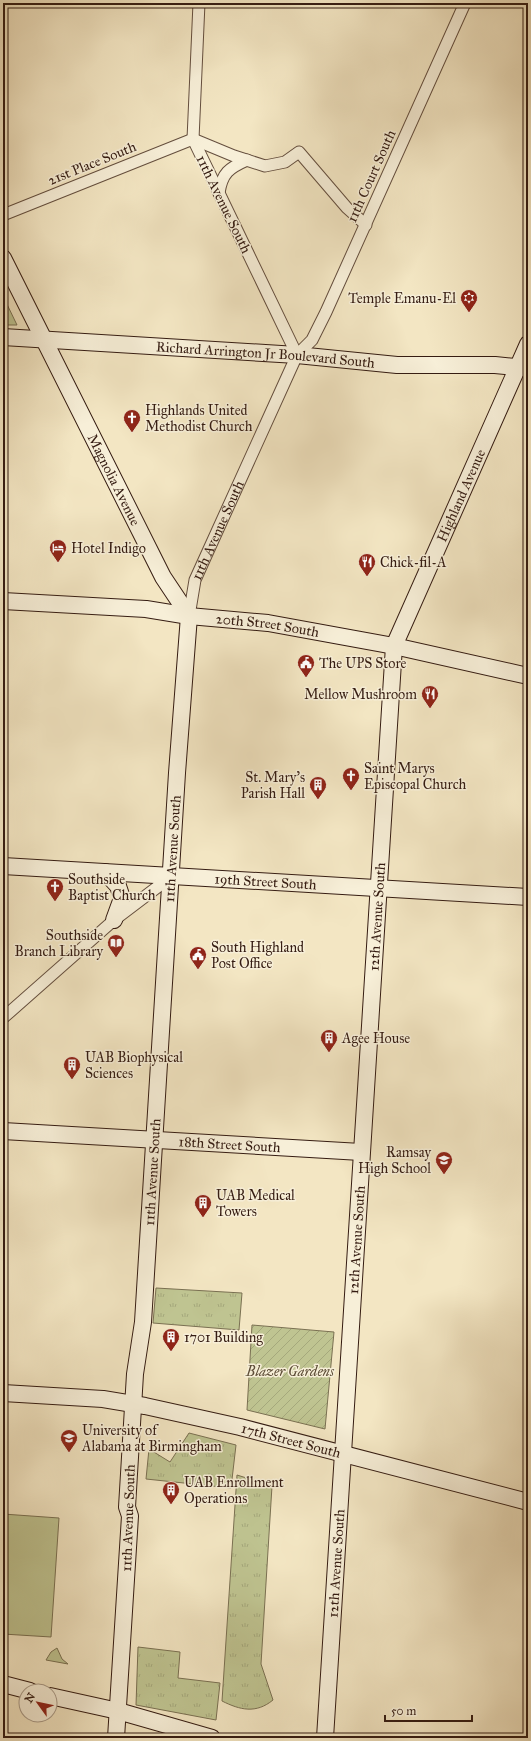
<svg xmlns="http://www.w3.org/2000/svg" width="531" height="1741" font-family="'IM FELL Great Primer',serif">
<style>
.grass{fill:url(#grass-tufts);stroke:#7a7052}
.park{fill:#bfc491;stroke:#7a7052}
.garden{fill:url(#garden-furrows);stroke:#7a7052}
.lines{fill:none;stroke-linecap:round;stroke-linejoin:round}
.street-casing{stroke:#644e3e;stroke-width:13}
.secondary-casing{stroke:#351c12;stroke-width:18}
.street{stroke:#f7efd8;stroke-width:11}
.secondary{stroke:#f7efd8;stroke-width:16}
.labels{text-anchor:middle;stroke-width:3;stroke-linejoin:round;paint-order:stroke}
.street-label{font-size:14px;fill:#351c12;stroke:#f7efd8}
.poi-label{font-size:14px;fill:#351c12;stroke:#f7efd8;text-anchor:start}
.park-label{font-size:14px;font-style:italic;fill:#5e4e38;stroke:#f7efd8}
</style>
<defs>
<pattern id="grass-tufts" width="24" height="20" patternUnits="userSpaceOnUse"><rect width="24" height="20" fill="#bfc491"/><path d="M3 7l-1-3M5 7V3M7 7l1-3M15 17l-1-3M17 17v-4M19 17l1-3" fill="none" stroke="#a5a87c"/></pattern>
<pattern id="garden-furrows" width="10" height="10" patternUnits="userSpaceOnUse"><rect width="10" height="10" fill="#bfc491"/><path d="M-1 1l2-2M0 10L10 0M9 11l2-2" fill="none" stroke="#a5a87c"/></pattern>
</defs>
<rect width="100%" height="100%" fill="#f3e6c3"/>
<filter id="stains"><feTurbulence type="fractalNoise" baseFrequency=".005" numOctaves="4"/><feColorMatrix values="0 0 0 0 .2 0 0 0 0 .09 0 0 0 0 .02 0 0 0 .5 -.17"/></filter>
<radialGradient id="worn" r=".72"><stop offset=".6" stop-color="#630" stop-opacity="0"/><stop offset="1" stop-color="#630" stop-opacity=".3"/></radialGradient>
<path class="grass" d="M 156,1288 L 242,1293 L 239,1330 L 153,1323 Z
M 189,1433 L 236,1445 L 231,1488 L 146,1479 L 149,1449 L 170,1462 Z
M 237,1475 L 272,1486 L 261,1664 L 273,1700 C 256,1714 240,1710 222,1701 Z
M 138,1647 L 180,1652 L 178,1678 L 220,1683 L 216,1720 L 136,1705 Z
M 57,1648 L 62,1659 L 68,1664 L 46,1660 L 51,1652 Z"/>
<path class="park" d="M 3,296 L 17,325 L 3,325 Z
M 3,1514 L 59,1518 L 51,1637 L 3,1634 Z"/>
<path class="garden" d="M 252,1325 L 334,1332 L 325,1429 L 247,1410 Z"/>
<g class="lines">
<defs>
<g id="street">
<path d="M 193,139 L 234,156 L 265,166 L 285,162 L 299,152 L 347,208 L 366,225"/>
<path d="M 219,193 C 222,173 229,168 247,160"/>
<path d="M 3,215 L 193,139"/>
<path d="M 297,355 L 312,340 L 326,312 L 465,3"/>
<path id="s1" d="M 189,616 L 195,580 L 297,355 L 193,139 L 199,3"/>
<path d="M 3,1018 L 114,920 L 172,876"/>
</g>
<g id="secondary">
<path id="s2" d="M 3,258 L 163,577 L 189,616"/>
<path id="s3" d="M 3,337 L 297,355 L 397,365 L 495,365 L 526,368"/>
<path id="s4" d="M 3,601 L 146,609 L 189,616 L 268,623 L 394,646 L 528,676"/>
<path id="s5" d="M 3,866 L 528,897"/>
<path d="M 105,872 L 118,886 L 122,898 L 114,920"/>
<path id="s6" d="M 3,1131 L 361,1152"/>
<path id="s7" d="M 3,1393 L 103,1399 L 145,1406 L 240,1427 L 528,1502"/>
<path d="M 3,1684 L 30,1691"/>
<path d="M 50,1696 L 118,1711 L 212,1738"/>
<path id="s8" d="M 116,1738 L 130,1516 L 127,1507 L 135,1374 L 143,1322 L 177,773 L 189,616"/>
<path id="s9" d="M 325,1738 L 394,646 L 528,344"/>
</g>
</defs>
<use href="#street" class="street-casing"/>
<use href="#secondary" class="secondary-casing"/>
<use href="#street" class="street"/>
<use href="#secondary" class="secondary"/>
</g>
<defs>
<symbol id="synagogue-pin" viewBox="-11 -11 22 30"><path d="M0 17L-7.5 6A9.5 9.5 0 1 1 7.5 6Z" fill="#8f2418" stroke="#f7efd8"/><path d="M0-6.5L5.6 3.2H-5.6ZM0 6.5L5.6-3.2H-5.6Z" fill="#fff"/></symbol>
<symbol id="church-pin" viewBox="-11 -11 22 30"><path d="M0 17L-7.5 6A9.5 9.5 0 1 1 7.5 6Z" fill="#8f2418" stroke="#f7efd8"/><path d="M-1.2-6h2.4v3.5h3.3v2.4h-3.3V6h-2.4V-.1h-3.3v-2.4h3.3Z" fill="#fff"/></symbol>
<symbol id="hotel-pin" viewBox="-11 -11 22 30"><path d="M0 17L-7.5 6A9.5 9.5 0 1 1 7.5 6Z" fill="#8f2418" stroke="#f7efd8"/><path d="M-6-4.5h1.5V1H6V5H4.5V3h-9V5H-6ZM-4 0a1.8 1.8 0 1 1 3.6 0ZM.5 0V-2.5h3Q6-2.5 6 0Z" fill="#fff"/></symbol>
<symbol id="restaurant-pin" viewBox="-11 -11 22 30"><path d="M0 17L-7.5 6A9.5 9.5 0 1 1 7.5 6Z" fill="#8f2418" stroke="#f7efd8"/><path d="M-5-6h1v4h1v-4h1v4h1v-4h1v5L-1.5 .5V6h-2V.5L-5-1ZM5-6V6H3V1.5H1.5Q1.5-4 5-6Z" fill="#fff"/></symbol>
<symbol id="civic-pin" viewBox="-11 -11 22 30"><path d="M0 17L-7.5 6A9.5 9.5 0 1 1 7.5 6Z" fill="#8f2418" stroke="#f7efd8"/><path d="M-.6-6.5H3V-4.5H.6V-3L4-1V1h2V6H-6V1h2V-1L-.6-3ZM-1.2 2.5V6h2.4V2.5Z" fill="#fff"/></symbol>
<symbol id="building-pin" viewBox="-11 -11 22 30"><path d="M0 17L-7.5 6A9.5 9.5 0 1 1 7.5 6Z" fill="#8f2418" stroke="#f7efd8"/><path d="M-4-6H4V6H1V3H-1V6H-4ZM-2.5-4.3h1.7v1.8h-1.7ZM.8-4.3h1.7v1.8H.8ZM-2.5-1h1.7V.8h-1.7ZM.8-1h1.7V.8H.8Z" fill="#fff"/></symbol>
<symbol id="library-pin" viewBox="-11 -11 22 30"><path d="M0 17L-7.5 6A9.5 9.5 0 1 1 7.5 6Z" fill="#8f2418" stroke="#f7efd8"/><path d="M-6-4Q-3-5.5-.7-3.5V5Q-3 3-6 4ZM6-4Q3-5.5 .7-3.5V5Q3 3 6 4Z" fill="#fff"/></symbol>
<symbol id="school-pin" viewBox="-11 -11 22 30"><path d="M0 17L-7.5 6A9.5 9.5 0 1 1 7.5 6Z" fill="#8f2418" stroke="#f7efd8"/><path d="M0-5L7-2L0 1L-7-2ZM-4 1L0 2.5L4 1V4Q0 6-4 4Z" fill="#fff"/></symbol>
<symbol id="university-pin" viewBox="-11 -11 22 30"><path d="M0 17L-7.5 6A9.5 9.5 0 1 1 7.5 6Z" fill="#8f2418" stroke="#f7efd8"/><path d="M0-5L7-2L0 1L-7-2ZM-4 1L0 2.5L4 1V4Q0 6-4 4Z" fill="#fff"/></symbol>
</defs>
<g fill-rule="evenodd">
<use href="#synagogue-pin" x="459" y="288" width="20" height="27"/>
<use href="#church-pin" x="122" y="408" width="20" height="27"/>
<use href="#hotel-pin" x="48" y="538" width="20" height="27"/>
<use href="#restaurant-pin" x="357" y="552" width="20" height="27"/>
<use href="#civic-pin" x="296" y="653" width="20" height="27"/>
<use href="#restaurant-pin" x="420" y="684" width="20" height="27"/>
<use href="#church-pin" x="341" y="766" width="20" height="27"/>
<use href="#building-pin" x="308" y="775" width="20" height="27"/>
<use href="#church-pin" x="45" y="877" width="20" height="27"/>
<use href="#library-pin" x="106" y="933" width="20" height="27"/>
<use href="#civic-pin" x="188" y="945" width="20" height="27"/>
<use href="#building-pin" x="319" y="1028" width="20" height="27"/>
<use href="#building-pin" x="62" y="1055" width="20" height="27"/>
<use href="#school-pin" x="434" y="1150" width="20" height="27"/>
<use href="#building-pin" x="193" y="1193" width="20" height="27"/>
<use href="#building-pin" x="161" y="1327" width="20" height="27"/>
<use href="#university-pin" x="59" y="1428" width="20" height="27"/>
<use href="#building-pin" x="161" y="1480" width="20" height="27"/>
</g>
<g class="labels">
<g class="street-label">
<text transform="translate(92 163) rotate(-22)" y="5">21st Place South</text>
<text transform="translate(371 176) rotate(-66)" y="5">11th Court South</text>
<text transform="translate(224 204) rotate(64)" y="5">11th Avenue South</text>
<text dy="5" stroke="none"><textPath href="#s3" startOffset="263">Richard Arrington Jr Boulevard South</textPath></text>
<text dy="5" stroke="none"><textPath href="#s2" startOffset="248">Magnolia Avenue</textPath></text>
<text dy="5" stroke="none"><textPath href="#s9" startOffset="1259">Highland Avenue</textPath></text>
<text dy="5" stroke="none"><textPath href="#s1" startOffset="91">11th Avenue South</textPath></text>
<text dy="5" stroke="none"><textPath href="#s4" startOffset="266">20th Street South</textPath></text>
<text dy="5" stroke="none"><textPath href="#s8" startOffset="892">11th Avenue South</textPath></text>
<text dy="5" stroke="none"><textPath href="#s5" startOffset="263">19th Street South</textPath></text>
<text dy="5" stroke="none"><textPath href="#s9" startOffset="823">12th Avenue South</textPath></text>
<text dy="5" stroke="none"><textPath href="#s6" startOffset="227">18th Street South</textPath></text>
<text dy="5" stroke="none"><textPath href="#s8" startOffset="568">11th Avenue South</textPath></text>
<text dy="5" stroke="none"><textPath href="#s9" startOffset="499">12th Avenue South</textPath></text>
<text dy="5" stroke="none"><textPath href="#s7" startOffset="293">17th Street South</textPath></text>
<text transform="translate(128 1518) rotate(-88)" y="5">11th Avenue South</text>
<text dy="5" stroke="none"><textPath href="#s9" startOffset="175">12th Avenue South</textPath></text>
</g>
<g class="poi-label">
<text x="456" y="303" text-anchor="end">Temple Emanu-El</text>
<text x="145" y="415">Highlands United<tspan x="145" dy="16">Methodist Church</tspan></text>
<text x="71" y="553">Hotel Indigo</text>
<text x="380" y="567">Chick-fil-A</text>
<text x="319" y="668">The UPS Store</text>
<text x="417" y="699" text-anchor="end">Mellow Mushroom</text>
<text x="364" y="773">Saint Marys<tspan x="364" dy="16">Episcopal Church</tspan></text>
<text x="305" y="782" text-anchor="end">St. Mary's<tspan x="305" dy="16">Parish Hall</tspan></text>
<text x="68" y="884">Southside<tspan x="68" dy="16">Baptist Church</tspan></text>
<text x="103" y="940" text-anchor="end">Southside<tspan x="103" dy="16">Branch Library</tspan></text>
<text x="211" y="952">South Highland<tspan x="211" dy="16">Post Office</tspan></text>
<text x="342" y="1043">Agee House</text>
<text x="85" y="1062">UAB Biophysical<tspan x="85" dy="16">Sciences</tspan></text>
<text x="431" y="1157" text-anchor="end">Ramsay<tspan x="431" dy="16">High School</tspan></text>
<text x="216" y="1200">UAB Medical<tspan x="216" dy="16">Towers</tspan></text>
<text x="184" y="1342">1701 Building</text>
<text x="82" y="1435">University of<tspan x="82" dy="16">Alabama at Birmingham</tspan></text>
<text x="184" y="1487">UAB Enrollment<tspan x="184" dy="16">Operations</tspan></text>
</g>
<g class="park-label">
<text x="290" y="1376">Blazer Gardens</text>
</g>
</g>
<rect width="531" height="1741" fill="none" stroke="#f3e6c3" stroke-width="16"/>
<rect x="4" y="4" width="523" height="1733" fill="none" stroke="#351c12" stroke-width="2"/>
<rect x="8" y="8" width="515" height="1725" fill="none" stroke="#351c12"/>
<g transform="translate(38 1703) rotate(303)"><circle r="19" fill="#f7efd8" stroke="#a99b89"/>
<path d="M0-3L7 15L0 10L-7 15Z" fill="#8f2418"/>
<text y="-6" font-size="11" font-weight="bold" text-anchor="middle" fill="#351c12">N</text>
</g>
<path d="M385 1715v6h87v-6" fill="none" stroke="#351c12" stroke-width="2"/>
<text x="391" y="1715" font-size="12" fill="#351c12" stroke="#f7efd8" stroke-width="3" paint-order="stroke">50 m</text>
<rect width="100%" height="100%" filter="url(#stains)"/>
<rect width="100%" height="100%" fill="url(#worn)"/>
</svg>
